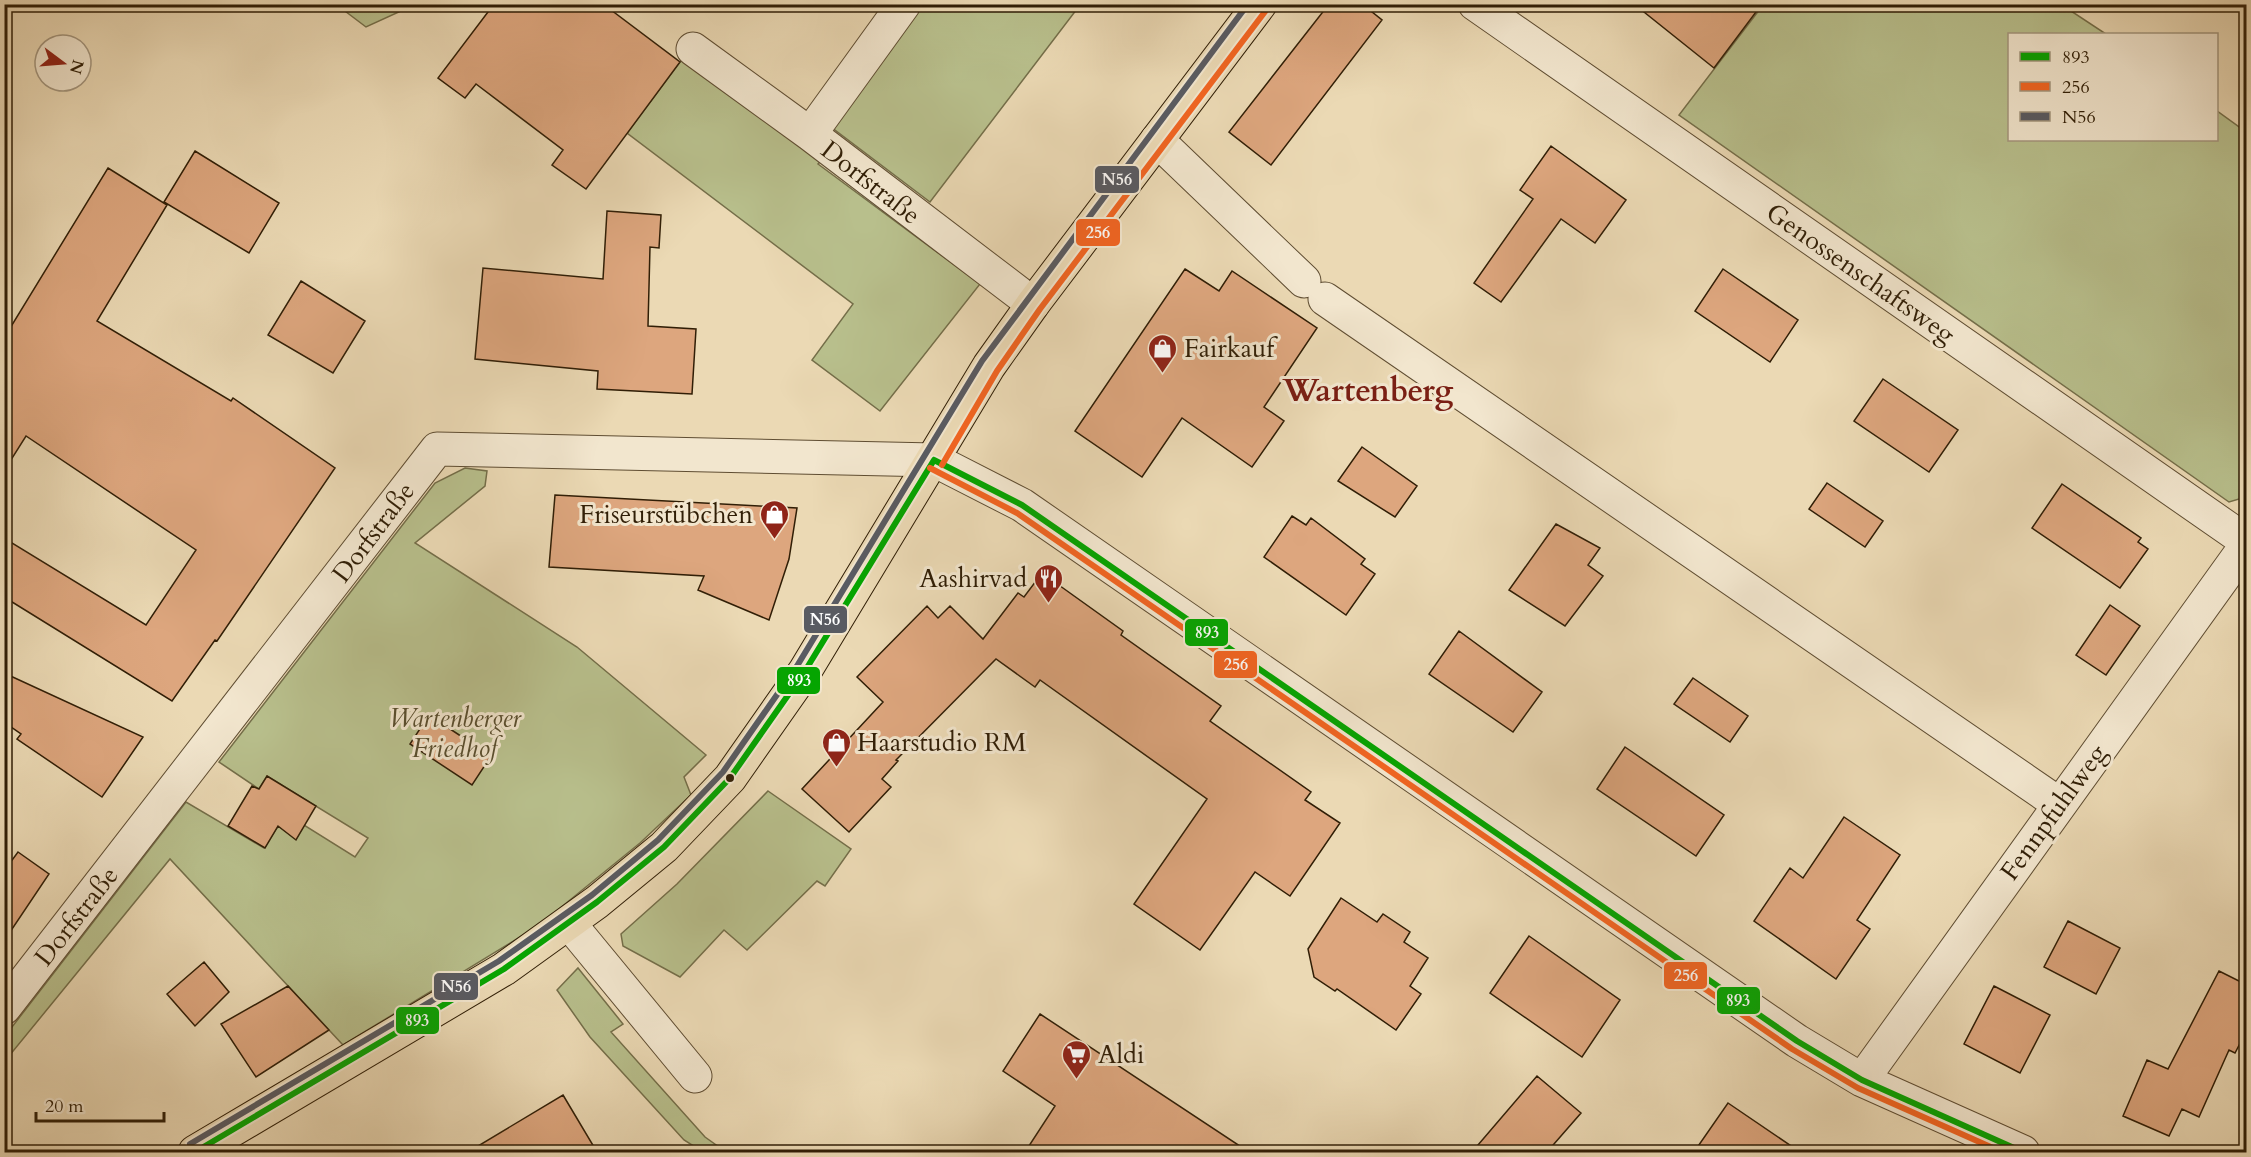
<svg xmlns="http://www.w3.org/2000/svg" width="2251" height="1157" font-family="Cardo,serif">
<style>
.green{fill:#b8bf8c;stroke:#746e49;stroke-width:1.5}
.building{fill:#dda67e;stroke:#301e06;stroke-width:1.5}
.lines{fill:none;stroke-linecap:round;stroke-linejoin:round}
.minor-casing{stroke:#5f4d32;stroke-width:35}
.major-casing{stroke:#301e06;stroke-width:35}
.minor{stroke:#f2e6ce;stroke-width:33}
.major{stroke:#ebd9b4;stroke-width:33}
.bus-1-casing{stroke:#f2e6ce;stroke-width:10}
.bus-2-casing{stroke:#f2e6ce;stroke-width:10}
.bus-3-casing{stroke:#f2e6ce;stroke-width:10}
.bus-1{stroke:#05a501;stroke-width:6}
.bus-2{stroke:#f26522;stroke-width:6}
.bus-3{stroke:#595b62;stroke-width:6}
.bus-dot{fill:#301e06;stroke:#f2e6ce;stroke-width:2}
.labels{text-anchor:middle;stroke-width:6;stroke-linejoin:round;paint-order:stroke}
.street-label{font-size:26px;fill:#301e06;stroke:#f2e6ce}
.poi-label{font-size:26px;fill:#301e06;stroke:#f2e6ce;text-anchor:start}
.park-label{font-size:26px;font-style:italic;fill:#594e2e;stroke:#f2e6ce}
.district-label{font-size:32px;font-weight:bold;fill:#7a1f14;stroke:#f2e6ce}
.line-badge{stroke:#f2e6ce;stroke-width:2}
.badge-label{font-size:16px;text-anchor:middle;font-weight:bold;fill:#fff}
</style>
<rect width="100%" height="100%" fill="#ebd9b4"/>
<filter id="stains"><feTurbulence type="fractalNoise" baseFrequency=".00333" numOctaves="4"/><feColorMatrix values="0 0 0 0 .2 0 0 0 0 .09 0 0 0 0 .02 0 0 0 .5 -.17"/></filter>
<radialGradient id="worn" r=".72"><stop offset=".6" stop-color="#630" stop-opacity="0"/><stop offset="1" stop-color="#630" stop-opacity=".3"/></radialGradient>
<path class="green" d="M 337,5 L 414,5 L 366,27 Z
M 921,5 L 1080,5 L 930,202 L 831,127 Z
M 1763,5 L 2062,5 L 2106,34 L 2010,34 L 2010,140 L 2216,140 L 2217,111 L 2246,132 L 2246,497 L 2229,502 L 1679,115 Z
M 683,58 L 821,161 L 818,164 L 980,284 L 880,411 L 812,360 L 853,304 L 627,133 Z
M 465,468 L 487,471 L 485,486 L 415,543 L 577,647 L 706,755 L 684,777 L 691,795 L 640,843 L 538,926 L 343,1045 L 170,859 L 5,1061 L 5,1036 L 186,802 L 264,848 L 278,826 L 296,839 L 304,825 L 355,857 L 368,838 L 267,776 L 259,789 L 219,762 L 435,483 Z
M 768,791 L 851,849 L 825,886 L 817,881 L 747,950 L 724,930 L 680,977 L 623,946 L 621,934 L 677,884 Z
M 578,968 L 623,1024 L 611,1032 L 705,1137 L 726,1152 L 703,1152 L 684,1140 L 590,1037 L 557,990 Z"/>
<path class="building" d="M 494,4 L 603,4 L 680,62 L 586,189 L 552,165 L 563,150 L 476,84 L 465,98 L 438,78 Z
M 1329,4 L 1362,4 L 1382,20 L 1271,165 L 1229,132 Z
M 1634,4 L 1762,4 L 1714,68 Z
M 1551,146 L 1626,200 L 1595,243 L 1561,219 L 1501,302 L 1474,283 L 1533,199 L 1520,190 Z
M 195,151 L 279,203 L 249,253 L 164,202 Z
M 108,168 L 167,205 L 97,321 L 231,401 L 233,398 L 335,468 L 217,641 L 215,640 L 172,701 L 4,597 L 4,538 L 146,625 L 196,550 L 26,436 L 4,471 L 4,338 Z
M 607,211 L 661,215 L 659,248 L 650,247 L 648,326 L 696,329 L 692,394 L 597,389 L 598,371 L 475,359 L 483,268 L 603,279 Z
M 1185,269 L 1219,291 L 1232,271 L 1317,328 L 1264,407 L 1284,421 L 1252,467 L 1182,418 L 1142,477 L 1075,431 Z
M 1723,269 L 1798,320 L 1770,362 L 1695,311 Z
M 301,281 L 365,321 L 333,373 L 268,335 Z
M 1883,379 L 1958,430 L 1929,472 L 1854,421 Z
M 1362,447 L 1417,486 L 1395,517 L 1338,481 Z
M 1827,483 L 1883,521 L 1865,547 L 1809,509 Z
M 2062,484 L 2141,538 L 2138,542 L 2148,549 L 2120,588 L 2032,528 Z
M 555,495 L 797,508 L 789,559 L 769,620 L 698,590 L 704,576 L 549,567 Z
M 1292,516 L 1306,525 L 1311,518 L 1365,559 L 1361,564 L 1375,574 L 1346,615 L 1264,557 Z
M 1556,524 L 1600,548 L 1588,565 L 1603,576 L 1565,626 L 1509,590 Z
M 1042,573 L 1123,631 L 1121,635 L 1221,706 L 1210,721 L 1311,792 L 1305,800 L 1340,823 L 1290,896 L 1255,872 L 1200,950 L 1134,904 L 1207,799 L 1040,680 L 1035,687 L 996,659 L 896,760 L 898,761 L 882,779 L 891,787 L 849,832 L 802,789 L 883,702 L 857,677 L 927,606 L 938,618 L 950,606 L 983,639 L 1018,593 L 1024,597 Z
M 2110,605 L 2140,626 L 2106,675 L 2076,655 Z
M 1459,631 L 1542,692 L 1513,732 L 1429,674 Z
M 4,673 L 143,737 L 102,797 L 17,739 L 21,734 L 4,722 Z
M 1693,678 L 1748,716 L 1730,742 L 1674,704 Z
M 429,715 L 491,756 L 472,785 L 410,744 Z
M 1625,747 L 1724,815 L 1696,856 L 1597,789 Z
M 267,776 L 316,806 L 296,840 L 278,826 L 265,848 L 228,826 L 252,786 L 259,789 Z
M 1844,817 L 1900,855 L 1857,920 L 1870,929 L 1836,979 L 1754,921 L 1790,868 L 1803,878 Z
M 18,852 L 49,874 L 4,941 L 4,871 Z
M 1341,898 L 1377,922 L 1383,914 L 1410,932 L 1404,942 L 1428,958 L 1410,986 L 1421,994 L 1396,1030 L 1337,989 L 1335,991 L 1314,977 L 1308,949 Z
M 2068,921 L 2120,948 L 2096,994 L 2044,967 Z
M 1529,936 L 1620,1000 L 1582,1057 L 1490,993 Z
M 204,962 L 229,992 L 195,1026 L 167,994 Z
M 2219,971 L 2247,985 L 2247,1030 L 2235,1053 L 2229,1050 L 2199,1117 L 2182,1109 L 2169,1136 L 2123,1116 L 2147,1060 L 2168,1069 Z
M 288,986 L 329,1030 L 256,1077 L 221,1024 Z
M 1994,986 L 2050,1015 L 2020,1073 L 1964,1044 Z
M 1040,1014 L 1249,1152 L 1025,1152 L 1055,1106 L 1003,1071 Z
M 1537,1076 L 1581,1113 L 1547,1152 L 1472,1152 Z
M 563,1095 L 597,1152 L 468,1152 Z
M 1728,1103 L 1800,1152 L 1694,1152 Z"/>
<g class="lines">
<defs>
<path id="minor" d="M 904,4 L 810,134 L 1033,304
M 1475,4 L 2246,541
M 693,49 L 810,134
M 1157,140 L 1304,281
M 1325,299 L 2059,804
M 569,923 L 695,1076
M 4,1008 L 437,449 L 934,460 L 1022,505 L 1797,1041 L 1862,1080 L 2023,1152
M 1862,1080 L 2246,546"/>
<path id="major" d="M 195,1152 L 504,969 L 597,902 L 664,847 L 730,778 L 805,671 L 989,366 L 1033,304 L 1260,4"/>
</defs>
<use href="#minor" class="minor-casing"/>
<use href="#major" class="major-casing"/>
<use href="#minor" class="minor"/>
<use href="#major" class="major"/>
<defs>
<path id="bus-1" d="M 934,460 L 1022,505 L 1797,1041 L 1862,1080 L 2023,1152
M 195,1152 L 504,969 L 597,902 L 664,847 L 730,778 L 805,671 L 934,460"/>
<path id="bus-2" d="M 942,465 L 997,371 L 1040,309 L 1267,9
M 930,468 L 1017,513 L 1792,1049 L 1858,1088 L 2002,1152"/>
<path id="bus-3" d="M 190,1144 L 499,961 L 592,895 L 658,840 L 723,772 L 797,666 L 982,361 L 1248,4"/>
</defs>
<use href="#bus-1" class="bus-1-casing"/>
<use href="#bus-2" class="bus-2-casing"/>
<use href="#bus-3" class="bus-3-casing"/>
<use href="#bus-1" class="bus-1"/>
<use href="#bus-2" class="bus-2"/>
<use href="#bus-3" class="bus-3"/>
</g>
<defs>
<symbol id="shop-pin" viewBox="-11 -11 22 30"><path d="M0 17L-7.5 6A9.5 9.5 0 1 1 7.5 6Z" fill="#8f2418" stroke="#f2e6ce"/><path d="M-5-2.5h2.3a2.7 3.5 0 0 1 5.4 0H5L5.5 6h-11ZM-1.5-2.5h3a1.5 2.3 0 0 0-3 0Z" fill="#fff"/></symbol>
<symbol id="restaurant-pin" viewBox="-11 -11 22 30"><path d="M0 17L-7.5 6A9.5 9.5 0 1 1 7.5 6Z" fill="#8f2418" stroke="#f2e6ce"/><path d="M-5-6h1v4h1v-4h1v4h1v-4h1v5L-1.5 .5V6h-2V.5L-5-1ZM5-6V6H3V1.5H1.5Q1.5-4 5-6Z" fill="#fff"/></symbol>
<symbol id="supermarket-pin" viewBox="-11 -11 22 30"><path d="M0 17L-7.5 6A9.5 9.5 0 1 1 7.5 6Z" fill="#8f2418" stroke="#f2e6ce"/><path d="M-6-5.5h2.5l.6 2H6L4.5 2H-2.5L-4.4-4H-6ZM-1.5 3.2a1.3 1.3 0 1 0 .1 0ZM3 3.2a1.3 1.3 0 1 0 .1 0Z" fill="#fff"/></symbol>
</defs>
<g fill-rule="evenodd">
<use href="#shop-pin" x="1146" y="332" width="33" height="45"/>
<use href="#shop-pin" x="758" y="498" width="33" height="45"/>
<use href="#restaurant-pin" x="1032" y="562" width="33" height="45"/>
<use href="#shop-pin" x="820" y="726" width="33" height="45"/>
<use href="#supermarket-pin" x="1060" y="1038" width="33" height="45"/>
</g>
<circle class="bus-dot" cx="730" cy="778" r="5"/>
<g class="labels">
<g class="street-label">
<text transform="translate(871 182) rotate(38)" y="9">Dorfstraße</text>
<text transform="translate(1861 273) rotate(35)" y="9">Genossenschaftsweg</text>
<text transform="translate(373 532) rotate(-53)" y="9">Dorfstraße</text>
<text transform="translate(2053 812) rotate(-54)" y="9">Fennpfuhlweg</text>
<text transform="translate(76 916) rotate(-52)" y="9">Dorfstraße</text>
</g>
<g class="poi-label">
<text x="1184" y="357">Fairkauf</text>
<text x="753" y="523" text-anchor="end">Friseurstübchen</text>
<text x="1027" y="587" text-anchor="end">Aashirvad</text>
<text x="857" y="751">Haarstudio RM</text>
<text x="1098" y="1063">Aldi</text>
</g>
<g class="park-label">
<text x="455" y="727">Wartenberger<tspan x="455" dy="30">Friedhof</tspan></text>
</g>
<g class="district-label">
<text x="1368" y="401">Wartenberg</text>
</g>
</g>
<g class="line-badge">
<rect x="1094" y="165" width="46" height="29" rx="6" fill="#595b62"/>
<rect x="1075" y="218" width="46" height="29" rx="6" fill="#f26522"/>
<rect x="803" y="605" width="45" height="29" rx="6" fill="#595b62"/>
<rect x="1184" y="618" width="45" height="29" rx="6" fill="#05a501"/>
<rect x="1213" y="650" width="45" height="29" rx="6" fill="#f26522"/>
<rect x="776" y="666" width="45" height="29" rx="6" fill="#05a501"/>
<rect x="1663" y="961" width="45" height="29" rx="6" fill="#f26522"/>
<rect x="433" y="972" width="46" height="29" rx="6" fill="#595b62"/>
<rect x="1716" y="986" width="45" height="29" rx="6" fill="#05a501"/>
<rect x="395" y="1006" width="45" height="29" rx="6" fill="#05a501"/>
</g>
<g class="badge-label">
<text x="1117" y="185">N56</text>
<text x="1098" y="238">256</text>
<text x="825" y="625">N56</text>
<text x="1207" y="638">893</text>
<text x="1236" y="670">256</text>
<text x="799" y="686">893</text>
<text x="1686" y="981">256</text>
<text x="456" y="992">N56</text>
<text x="1738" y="1006">893</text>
<text x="417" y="1026">893</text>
</g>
<rect width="2251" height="1157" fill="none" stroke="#ebd9b4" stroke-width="24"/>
<rect x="6" y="6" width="2239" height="1145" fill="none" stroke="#301e06" stroke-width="3"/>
<rect x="12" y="12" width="2227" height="1133" fill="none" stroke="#301e06" stroke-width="1.5"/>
<rect x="2008" y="33" width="210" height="108" fill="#f2e6ce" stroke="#a4967e" stroke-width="1.5"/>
<rect x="2020" y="52" width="30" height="9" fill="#05a501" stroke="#a4967e" stroke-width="1.5"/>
<text x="2062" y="63" font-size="18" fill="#301e06">893</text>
<rect x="2020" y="82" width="30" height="9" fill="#f26522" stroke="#a4967e" stroke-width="1.5"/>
<text x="2062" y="93" font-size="18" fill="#301e06">256</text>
<rect x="2020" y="112" width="30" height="9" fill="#595b62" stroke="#a4967e" stroke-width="1.5"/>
<text x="2062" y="123" font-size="18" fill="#301e06">N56</text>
<g transform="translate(63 63) rotate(106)"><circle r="28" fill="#f2e6ce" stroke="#a4967e" stroke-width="1.5"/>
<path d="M0-4.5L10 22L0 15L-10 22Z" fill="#8f2418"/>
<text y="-9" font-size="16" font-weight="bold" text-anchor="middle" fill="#301e06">N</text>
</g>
<path d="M36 1112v9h128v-9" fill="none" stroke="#301e06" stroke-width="3"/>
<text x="45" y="1112" font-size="18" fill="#301e06" stroke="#f2e6ce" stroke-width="4.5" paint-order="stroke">20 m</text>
<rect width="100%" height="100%" filter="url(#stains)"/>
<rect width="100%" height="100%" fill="url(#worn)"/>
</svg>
